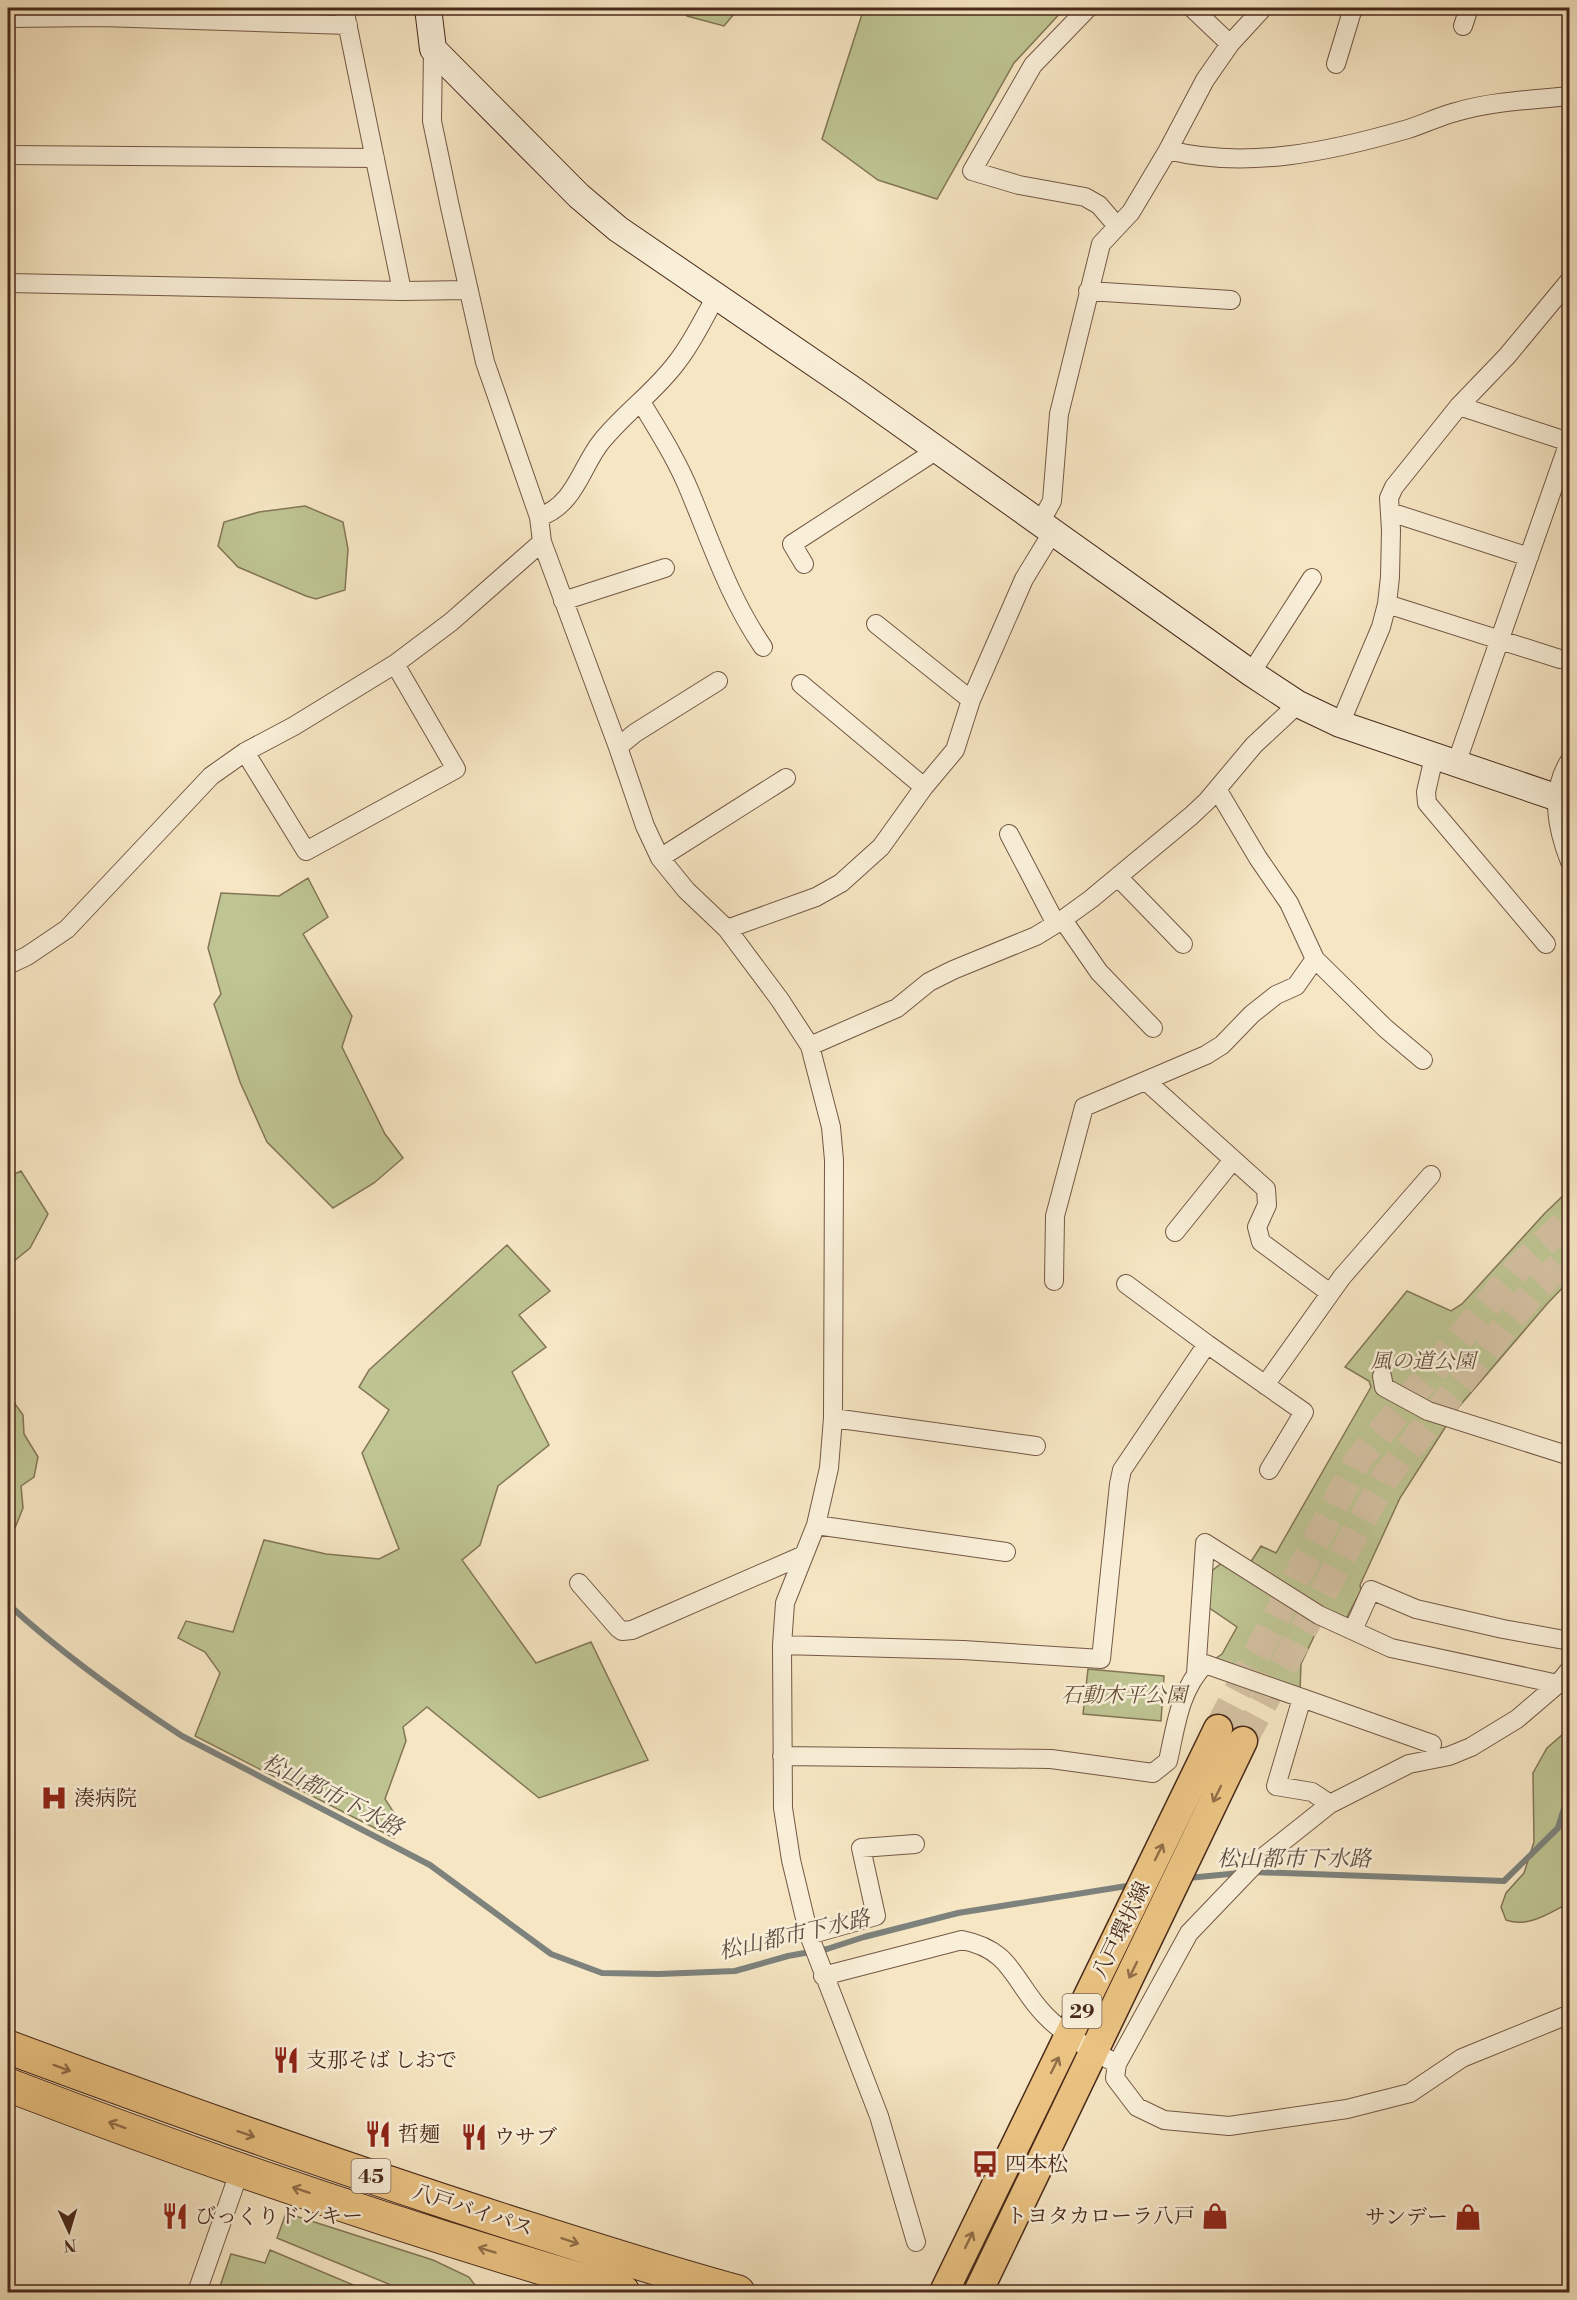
<svg xmlns="http://www.w3.org/2000/svg" width="1577" height="2300" font-family="'Libre Bodoni','Noto Serif JP',serif">
<style>
.green{fill:#bec492;stroke:#837656;stroke-width:1.5}
.lines{fill:none;stroke-linecap:round;stroke-linejoin:round}
.stream{stroke:#7d827d;stroke-width:6}
.primary-tunnel{stroke:#d3c0a1;stroke-width:28;stroke-dasharray:28 14;stroke-linecap:butt}
.street-casing{stroke:#745845;stroke-width:20}
.secondary-casing{stroke:#48291b;stroke-width:28}
.primary-casing{stroke:#48291b;stroke-width:31}
.highway-casing{stroke:#48291b;stroke-width:35}
.street{stroke:#f9efd8;stroke-width:18}
.secondary{stroke:#f9efd8;stroke-width:26}
.primary{stroke:#ebc382;stroke-width:28}
.highway{stroke:#ebc382;stroke-width:33}
.oneway{stroke:#916e49}
.labels{text-anchor:middle;stroke-width:5;stroke-linejoin:round;paint-order:stroke}
.shield{fill:#f9efd8;stroke:#7d6454;stroke-width:1.5}
.shield-label{font-size:20px;font-weight:bold;fill:#48291b}
.park-label{font-size:21px;font-style:italic;fill:#665039;stroke:#f9efd8}
.poi-label{font-size:21px;fill:#48291b;stroke:#f9efd8;text-anchor:start}
.street-label{font-size:21px;fill:#48291b;stroke:#f9efd8}
.water-label{font-size:22px;font-style:italic;fill:#5e4e44;stroke:#f9efd8}
</style>
<rect width="100%" height="100%" fill="#f6e6c3"/>
<filter id="stains"><feTurbulence type="fractalNoise" baseFrequency=".00333" numOctaves="4"/><feColorMatrix values="0 0 0 0 .2 0 0 0 0 .09 0 0 0 0 .02 0 0 0 .5 -.17"/></filter>
<radialGradient id="worn" r=".72"><stop offset=".6" stop-color="#630" stop-opacity="0"/><stop offset="1" stop-color="#630" stop-opacity=".3"/></radialGradient>
<path class="green" d="M 683,8 L 739,8 L 724,26 L 687,16 Z
M 864,8 L 1065,8 L 1014,63 L 937,199 L 878,180 L 822,139 Z
M 305,506 L 343,522 L 348,549 L 345,590 L 316,599 L 306,596 L 238,567 L 218,546 L 224,522 L 259,512 Z
M 308,878 L 328,917 L 303,934 L 352,1016 L 342,1047 L 385,1134 L 403,1158 L 374,1183 L 333,1208 L 267,1142 L 240,1082 L 214,1004 L 221,994 L 208,948 L 221,893 L 279,896 Z
M 21,1171 L 48,1214 L 30,1248 L 8,1266 L 8,1177 Z
M 1569,1190 L 1569,1281 L 1547,1304 L 1457,1409 L 1400,1498 L 1360,1585 L 1361,1590 L 1346,1619 L 1326,1611 L 1301,1664 L 1300,1692 L 1212,1661 L 1222,1654 L 1237,1627 L 1208,1607 L 1209,1573 L 1222,1563 L 1243,1574 L 1261,1546 L 1276,1553 L 1371,1387 L 1369,1381 L 1345,1367 L 1407,1291 L 1451,1311 L 1462,1304 L 1545,1213 Z
M 507,1245 L 550,1291 L 519,1315 L 546,1347 L 512,1372 L 549,1445 L 498,1486 L 480,1545 L 462,1560 L 536,1663 L 591,1642 L 648,1760 L 539,1798 L 427,1707 L 403,1727 L 406,1741 L 385,1799 L 400,1822 L 394,1838 L 195,1736 L 220,1673 L 205,1652 L 178,1638 L 186,1621 L 233,1632 L 264,1540 L 326,1554 L 379,1559 L 399,1549 L 362,1453 L 389,1410 L 359,1387 L 369,1370 Z
M 8,1394 L 23,1415 L 24,1434 L 38,1457 L 34,1477 L 21,1486 L 23,1508 L 15,1528 L 8,1531 Z
M 1088,1669 L 1164,1676 L 1161,1721 L 1083,1714 Z
M 1569,1729 L 1569,1903 C 1549,1913 1529,1928 1506,1920 L 1501,1907 L 1506,1893 L 1524,1873 L 1534,1842 L 1533,1773 L 1547,1748 Z
M 286,2213 L 433,2260 L 469,2277 L 480,2292 L 408,2292 L 277,2238 Z
M 270,2250 L 370,2292 L 218,2292 L 231,2254 L 265,2263 Z"/>
<g class="lines">
<path class="stream" d="M 8,1604 C 61,1653 121,1696 182,1736 L 430,1865 L 551,1954 L 602,1973 L 659,1974 L 735,1971 L 788,1956 L 827,1949 L 864,1937 L 958,1913 L 1133,1885
M 1253,1872 L 1504,1881 L 1558,1828 L 1570,1789
M 1188,1878 L 1240,1873"/>
<path class="primary-tunnel" d="M 1218,1729 L 1358,1460 L 1517,1269 L 1570,1218
M 1243,1741 L 1385,1478 L 1536,1288 L 1570,1257"/>
<defs>
<path id="street" d="M 344,8 L 402,291
M 1088,8 L 1033,65 L 972,171 L 1019,185 L 1085,197 L 1099,205 L 1117,226
M 1192,8 L 1230,44
M 8,18 L 102,17 L 348,25
M 1463,26 L 1469,8
M 433,49 L 432,121 L 450,207 L 485,362 L 539,517 L 542,542 L 618,747 L 645,826 L 660,858 L 686,890 L 727,929 L 780,1000 L 810,1046 L 831,1127 L 834,1160 L 833,1418 L 829,1468 L 816,1525 L 785,1603 L 782,1645 L 783,1808 L 791,1860 L 809,1935 L 879,2116 L 916,2242
M 1336,64 L 1353,8
M 1168,150 C 1247,170 1332,151 1408,129 C 1424,124 1440,116 1456,112 C 1492,101 1532,100 1570,96
M 8,155 L 375,158
M 8,283 L 402,291 L 469,290
M 1088,291 L 1231,300
M 641,402 C 659,432 677,460 690,492 C 712,545 730,599 763,647
M 1390,512 L 1529,557
M 539,517 C 575,505 581,467 601,442 C 624,413 655,392 677,362 C 693,342 704,317 717,295
M 1040,523 L 1052,501 L 1059,414 L 1101,244 L 1131,212 L 1168,150 L 1205,80 L 1230,44 L 1263,8
M 804,564 L 792,544 L 937,450
M 563,601 L 665,568
M 1387,604 L 1560,659
M 876,624 L 971,700
M 1251,673 L 1312,578
M 801,684 L 924,787
M 1340,724 L 1381,627 L 1387,604 L 1390,577 L 1391,530 L 1389,498 L 1394,487 L 1459,406 L 1507,356 L 1570,280
M 618,747 L 635,733 L 718,681
M 245,752 L 306,851 L 456,769 L 395,664
M 1434,757 L 1426,792 L 1427,803 L 1546,944
M 1570,760 C 1549,793 1557,828 1570,862
M 1456,764 L 1569,442 L 1459,406
M 1217,789 L 1258,858 L 1289,903 L 1315,959 L 1385,1028 L 1423,1060
M 1009,834 L 1056,924
M 660,858 L 786,778
M 1118,877 L 1183,944
M 1063,920 L 1099,972 L 1153,1028
M 727,929 L 816,897 L 841,883 L 881,847 L 924,787 L 955,750 L 971,700 L 1024,579 L 1052,533
M 8,965 L 27,956 L 67,929 L 211,776 L 245,752 L 294,726 L 395,664 L 451,622 L 542,542
M 810,1046 L 897,1008 L 929,982 L 953,970 L 1036,936 L 1062,920 L 1091,899 L 1191,816 L 1207,801 L 1254,745 L 1298,704
M 1146,1081 L 1266,1189 L 1267,1205 L 1257,1227 L 1261,1242 L 1330,1293
M 1175,1232 L 1233,1160
M 1054,1281 L 1055,1216 L 1084,1107 L 1206,1055 L 1222,1045 L 1252,1014 L 1276,995 L 1296,986 L 1315,959
M 1126,1284 L 1207,1344
M 1382,1376 L 1384,1387 L 1428,1411 L 1570,1456
M 1265,1385 L 1342,1277 L 1431,1175
M 833,1418 L 1036,1446
M 816,1525 L 1006,1552
M 579,1583 L 618,1628 L 622,1631 L 632,1630 L 804,1555
M 1353,1630 L 1371,1590 L 1416,1609 L 1503,1629 L 1570,1641
M 782,1645 L 963,1650 L 1101,1659 L 1119,1484 L 1122,1470 L 1207,1344 L 1304,1412 L 1269,1470
M 1196,1674 L 1205,1543 L 1319,1615 L 1391,1648 L 1558,1684
M 1302,1698 L 1432,1744
M 782,1756 L 1051,1759 L 1153,1773 L 1168,1761 C 1176,1726 1179,1691 1205,1664 L 1302,1698 L 1276,1786 L 1312,1792 L 1330,1804
M 809,1935 L 876,1916 L 861,1848 L 915,1844
M 823,1976 L 962,1940 C 1013,1950 1013,1982 1045,2015 C 1065,2036 1092,2050 1117,2064 L 1115,2078 L 1137,2107 L 1164,2120 L 1229,2126 L 1347,2109 L 1410,2093 L 1462,2058 L 1570,2014
M 1117,2064 L 1189,1933 L 1257,1862 L 1330,1804 L 1409,1764 L 1449,1756 L 1471,1747 L 1517,1719 L 1558,1684 L 1570,1669
M 197,2292 L 240,2170"/>
<path id="secondary" d="M 428,8 L 433,49 L 579,196 L 618,229 L 852,389 L 1251,673 L 1298,704 L 1340,724 L 1570,802"/>
<path id="primary" d="M 944,2292 L 1218,1729
M 978,2292 L 1243,1741"/>
<path id="highway" d="M 8,2047 C 180,2111 354,2173 530,2229 C 599,2251 668,2273 738,2292
M 8,2085 C 209,2162 415,2232 623,2292"/>
</defs>
<use href="#street" class="street-casing"/>
<use href="#secondary" class="secondary-casing"/>
<use href="#primary" class="primary-casing"/>
<use href="#highway" class="highway-casing"/>
<use href="#street" class="street"/>
<use href="#secondary" class="secondary"/>
<use href="#primary" class="primary"/>
<use href="#highway" class="highway"/>
</g>
<defs><path id="oneway-shaft" d="M-6 0H5M1.5-3L5.5 0L1.5 3" fill="none" stroke-width="1.6" stroke-linecap="round" stroke-linejoin="round" transform="scale(1.5)"/></defs>
<g class="oneway">
<use href="#oneway-shaft" transform="translate(1217 1794) rotate(116)"/>
<use href="#oneway-shaft" transform="translate(1159 1852) rotate(-64)"/>
<use href="#oneway-shaft" transform="translate(1133 1970) rotate(116)"/>
<use href="#oneway-shaft" transform="translate(1055 2065) rotate(-64)"/>
<use href="#oneway-shaft" transform="translate(62 2068) rotate(20)"/>
<use href="#oneway-shaft" transform="translate(117 2125) rotate(-160)"/>
<use href="#oneway-shaft" transform="translate(246 2134) rotate(19)"/>
<use href="#oneway-shaft" transform="translate(301 2190) rotate(-162)"/>
<use href="#oneway-shaft" transform="translate(969 2240) rotate(-64)"/>
<use href="#oneway-shaft" transform="translate(570 2241) rotate(18)"/>
<use href="#oneway-shaft" transform="translate(487 2250) rotate(-163)"/>
</g>
<defs>
<symbol id="hospital-bare" viewBox="-9 -9 18 18"><path d="M-5-5h3v3.5h4V-5h3V5h-3V1.5h-4V5h-3Z" fill="#8f2418" stroke="#f9efd8" stroke-width="2.5" paint-order="stroke"/></symbol>
<symbol id="restaurant-bare" viewBox="-9 -9 18 18"><path d="M-5-6h1v4h1v-4h1v4h1v-4h1v5L-1.5 .5V6h-2V.5L-5-1ZM5-6V6H3V1.5H1.5Q1.5-4 5-6Z" fill="#8f2418" stroke="#f9efd8" stroke-width="2.5" paint-order="stroke"/></symbol>
<symbol id="bus-bare" viewBox="-9 -9 18 18"><path d="M-5-6H5V4H4V6H2V4H-2V6H-4V4H-5ZM-3.5-4V0h7V-4ZM-3.5 1.2v1.5H-2V1.2ZM2 1.2v1.5H3.5V1.2Z" fill="#8f2418" stroke="#f9efd8" stroke-width="2.5" paint-order="stroke"/></symbol>
<symbol id="shop-bare" viewBox="-9 -9 18 18"><path d="M-5-2.5h2.3a2.7 3.5 0 0 1 5.4 0H5L5.5 6h-11ZM-1.5-2.5h3a1.5 2.3 0 0 0-3 0Z" fill="#8f2418" stroke="#f9efd8" stroke-width="2.5" paint-order="stroke"/></symbol>
</defs>
<g fill-rule="evenodd">
<use href="#hospital-bare" x="35" y="1779" width="38" height="38"/>
<use href="#restaurant-bare" x="267" y="2041" width="38" height="38"/>
<use href="#restaurant-bare" x="359" y="2115" width="38" height="38"/>
<use href="#restaurant-bare" x="455" y="2118" width="38" height="38"/>
<use href="#bus-bare" x="966" y="2145" width="38" height="38"/>
<use href="#restaurant-bare" x="156" y="2197" width="38" height="38"/>
<use href="#shop-bare" x="1196" y="2197" width="38" height="38"/>
<use href="#shop-bare" x="1449" y="2198" width="38" height="38"/>
</g>
<g class="labels">
<g class="shield">
<rect x="1062.5" y="1994" width="39" height="34" rx="4.5"/>
<rect x="351.5" y="2159" width="39" height="34" rx="4.5"/>
</g>
<g class="shield-label">
<text x="1082" y="2018">29</text>
<text x="371" y="2183">45</text>
</g>
<g class="park-label">
<text x="1423" y="1368">風の道公園</text>
<text x="1124" y="1702">石動木平公園</text>
</g>
<g class="poi-label">
<text x="74" y="1805">湊病院</text>
<text x="306" y="2067">支那そば しおで</text>
<text x="398" y="2141">哲麺</text>
<text x="494" y="2144">ウサブ</text>
<text x="1005" y="2171">四本松</text>
<text x="195" y="2223">びっくりドンキー</text>
<text x="1195" y="2223" text-anchor="end">トヨタカローラ八戸</text>
<text x="1448" y="2224" text-anchor="end">サンデー</text>
</g>
<g class="street-label">
<text transform="translate(1121 1930) rotate(-64)" y="7">八戸環状線</text>
<text transform="translate(473 2210) rotate(18)" y="7">八戸バイパス</text>
</g>
<g class="water-label">
<text transform="translate(333 1794) rotate(27)" y="8">松山都市下水路</text>
<text x="1294" y="1866">松山都市下水路</text>
<text transform="translate(794 1934) rotate(-13)" y="8">松山都市下水路</text>
</g>
</g>
<rect width="1577" height="2300" fill="none" stroke="#f6e6c3" stroke-width="30"/>
<rect x="9" y="9" width="1559" height="2282" fill="none" stroke="#48291b" stroke-width="3"/>
<rect x="15" y="15" width="1547" height="2270" fill="none" stroke="#48291b" stroke-width="1.5"/>
<g transform="translate(69 2231) rotate(176)" stroke="#f9efd8" stroke-width="4.5" paint-order="stroke">
<path d="M0-4.5L10 22L0 15L-10 22Z" fill="#48291b"/>
<text y="-9" font-size="16" font-weight="bold" text-anchor="middle" fill="#48291b">N</text>
</g>
<rect width="100%" height="100%" filter="url(#stains)"/>
<rect width="100%" height="100%" fill="url(#worn)"/>
</svg>
